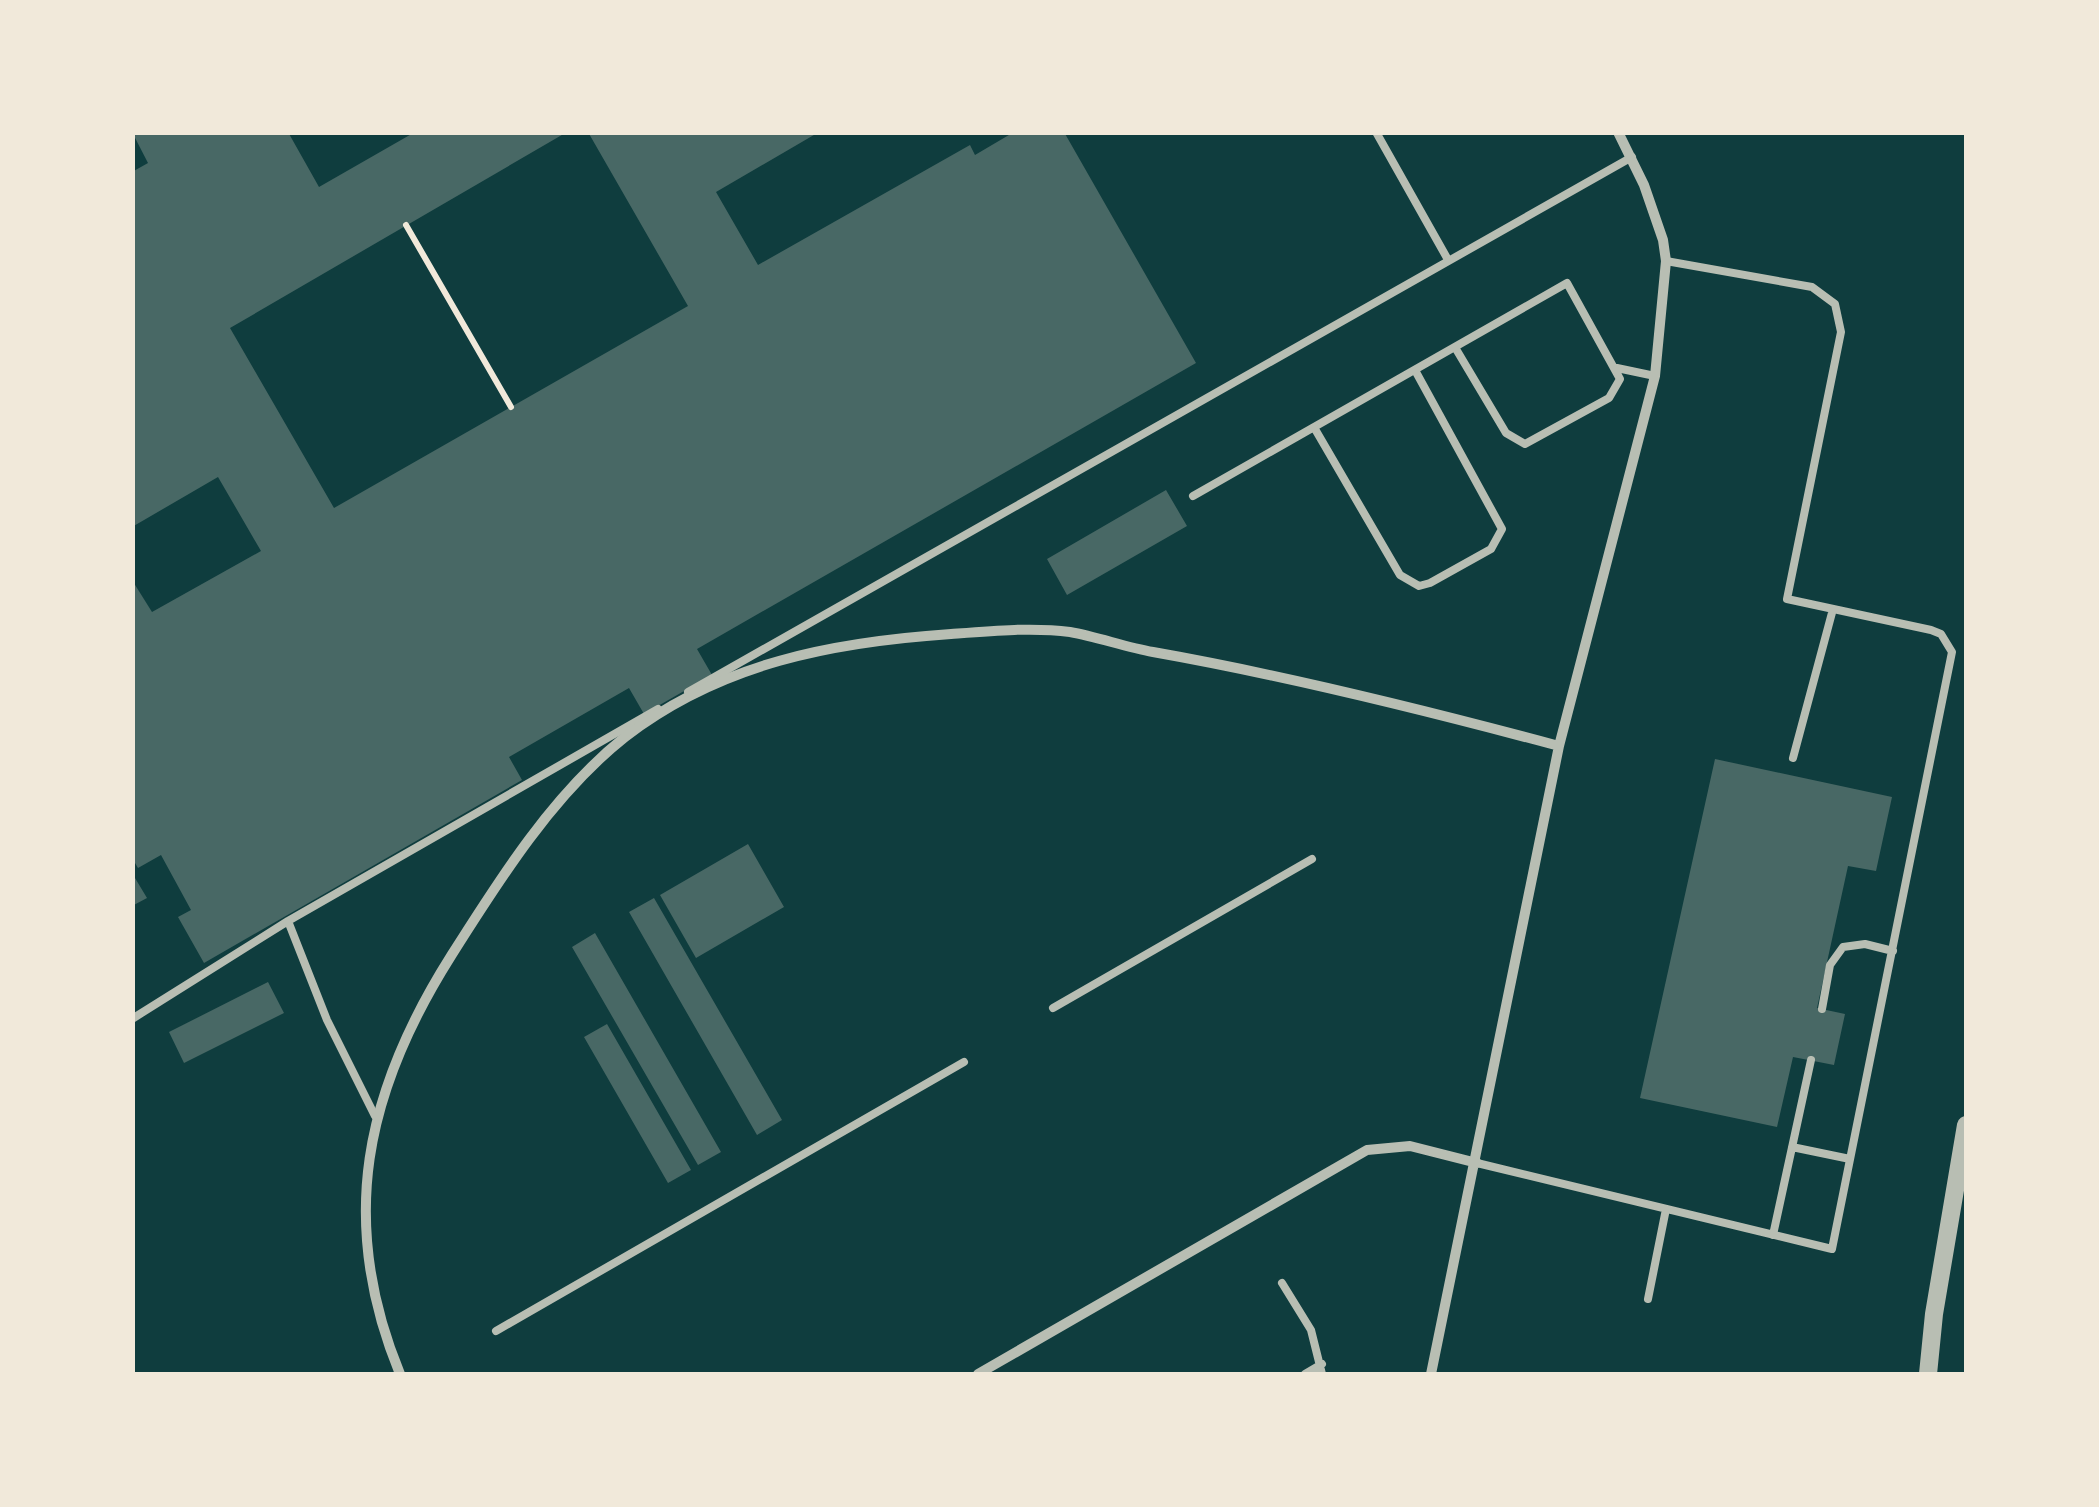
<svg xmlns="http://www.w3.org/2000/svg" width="2099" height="1507" font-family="'PT Serif',serif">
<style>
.building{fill:#486865}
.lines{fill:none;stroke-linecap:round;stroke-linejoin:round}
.path{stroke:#f1e9da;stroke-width:6}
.service{stroke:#b8beb3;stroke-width:8}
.minor{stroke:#b8beb3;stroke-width:10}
.tertiary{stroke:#b8beb3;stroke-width:18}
</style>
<rect width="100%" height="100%" fill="#0f3d3e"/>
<path class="building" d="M 132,132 L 288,132 L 319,187 L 415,132 L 567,132 L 230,328 L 334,508 L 688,306 L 588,132 L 819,132 L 716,192 L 758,265 L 970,145 L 975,155 L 1014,132 L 1064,132 L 1196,363 L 697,649 L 712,675 L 644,714 L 629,688 L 509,757 L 522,780 L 204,963 L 178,917 L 191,910 L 161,855 L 138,868 L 132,858 L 132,580 L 152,612 L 261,551 L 218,477 L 132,527 L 132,172 L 148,163 Z
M 1166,490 L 1187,526 L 1067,595 L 1047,559 Z
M 1715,759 L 1892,797 L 1876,871 L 1848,866 L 1817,1008 L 1845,1014 L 1834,1065 L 1793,1057 L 1777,1127 L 1640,1098 Z
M 748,844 L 784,907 L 696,958 L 660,895 Z
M 132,873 L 147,898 L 132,906 Z
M 654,898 L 782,1120 L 757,1135 L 629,912 Z
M 595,933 L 721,1152 L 698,1165 L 572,947 Z
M 268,982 L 284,1013 L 184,1063 L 169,1032 Z
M 607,1024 L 691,1170 L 668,1183 L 584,1037 Z"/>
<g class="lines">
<path class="path" d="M 406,225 L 511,407"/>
<path class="service" d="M 1376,132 L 1447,258
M 1617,368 L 1655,376
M 1315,429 L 1400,575 L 1419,586 L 1430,583 L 1491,549 L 1502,529 L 1416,372
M 1193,496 L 1567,283 L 1620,379 L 1609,398 L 1525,444 L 1506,433 L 1456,349
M 688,692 L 1632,157
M 1793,758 L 1833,609
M 288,921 L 327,1020 L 375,1116
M 1053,1008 L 1312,859
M 1822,1009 L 1830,965 L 1843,947 L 1865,944 L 1893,951
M 132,1019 L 288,921 L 658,709
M 1792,1147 L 1850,1159
M 1477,1163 L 1832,1249 L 1952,652 L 1941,634 L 1931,630 L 1787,599 L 1841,332 L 1835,304 L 1812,287 L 1666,261
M 1773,1235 L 1811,1060
M 1282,1283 L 1311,1330 L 1322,1374
M 1648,1299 L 1666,1209
M 496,1331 L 964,1062
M 1305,1374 L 1322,1364"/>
<path class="minor" d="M 1559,746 L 1655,376 L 1666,261 L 1663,240 L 1644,185 L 1618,132
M 400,1374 C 337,1221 365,1092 451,956 C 499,880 553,794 625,737 C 721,663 833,642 951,634 C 989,631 1033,627 1070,632 C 1098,637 1125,647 1153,652 C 1289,676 1425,710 1559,746 L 1431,1374
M 978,1374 L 1367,1150 L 1410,1146 L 1477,1163"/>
<path class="tertiary" d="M 1928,1374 L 1934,1314 L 1966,1125"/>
</g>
<rect width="2099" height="1507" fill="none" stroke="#f1e9da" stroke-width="270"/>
</svg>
